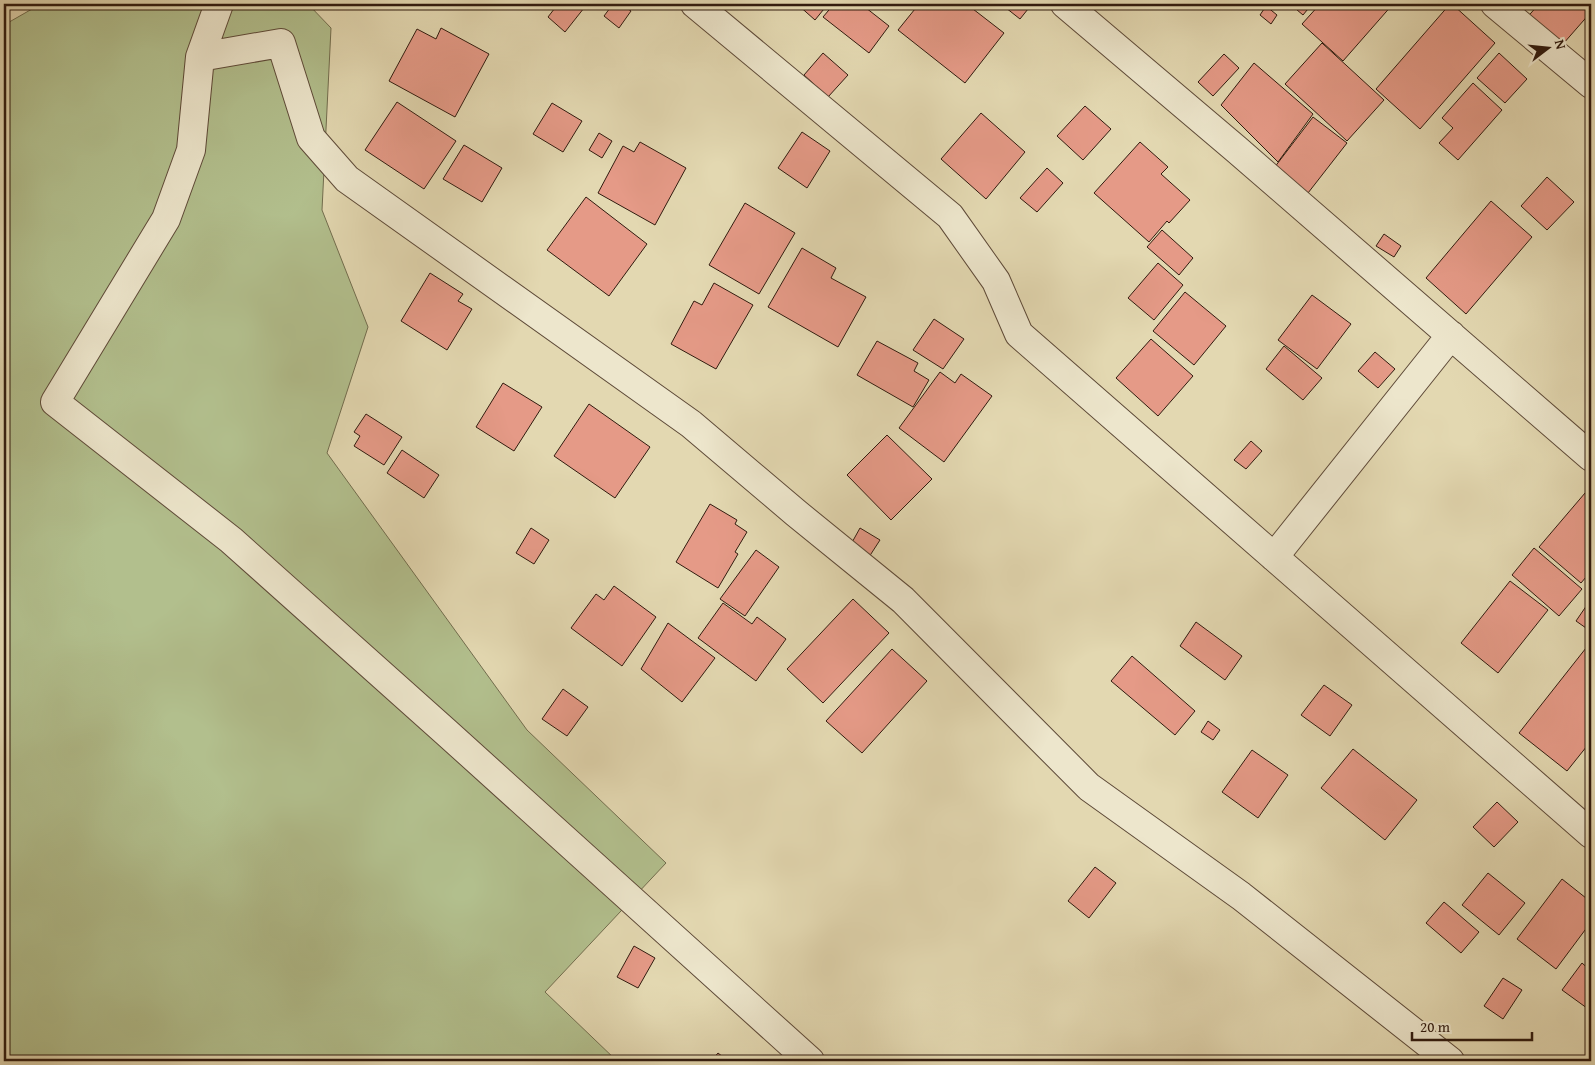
<svg xmlns="http://www.w3.org/2000/svg" width="1595" height="1065" font-family="'Gentium Book Plus',serif">
<style>
.green{fill:#b2bf8d;stroke:#726d4e}
.building{fill:#e59a87;stroke:#311b0f}
.lines{fill:none;stroke-linecap:round;stroke-linejoin:round}
.street-casing{stroke:#5e4a38;stroke-width:30}
.street{stroke:#ede6cc;stroke-width:28}
</style>
<rect width="100%" height="100%" fill="#e3d8b1"/>
<filter id="stains"><feTurbulence type="fractalNoise" baseFrequency=".004" numOctaves="4"/><feColorMatrix values="0 0 0 0 .2 0 0 0 0 .09 0 0 0 0 .02 0 0 0 .5 -.17"/></filter>
<radialGradient id="worn" r=".72"><stop offset=".6" stop-color="#630" stop-opacity="0"/><stop offset="1" stop-color="#630" stop-opacity=".3"/></radialGradient>
<path class="green" d="M 36,4 L 308,4 L 331,28 L 322,210 L 368,327 L 327,453 L 527,730 L 666,863 L 545,992 L 617,1061 L 4,1061 L 4,25 L 32,9 Z"/>
<path class="building" d="M 558,4 L 579,4 L 584,8 L 565,32 L 548,17 Z
M 613,4 L 621,4 L 631,11 L 619,28 L 604,16 Z
M 797,4 L 828,4 L 815,20 Z
M 834,4 L 861,4 L 889,26 L 869,53 L 823,17 Z
M 919,4 L 978,4 L 973,9 L 1004,33 L 965,83 L 898,30 Z
M 1001,4 L 1032,4 L 1020,19 Z
M 1290,4 L 1312,4 L 1303,15 Z
M 1320,4 L 1393,4 L 1343,61 L 1302,24 Z
M 1450,4 L 1452,4 L 1495,43 L 1420,129 L 1376,89 Z
M 1539,4 L 1591,4 L 1591,12 L 1556,52 L 1523,22 Z
M 1266,6 L 1277,15 L 1271,24 L 1260,15 Z
M 441,28 L 489,54 L 455,117 L 389,81 L 417,29 L 436,39 Z
M 1322,43 L 1384,100 L 1347,141 L 1285,84 Z
M 823,53 L 848,75 L 828,97 L 804,75 Z
M 1499,53 L 1527,79 L 1505,103 L 1477,78 Z
M 1224,54 L 1239,68 L 1213,96 L 1198,82 Z
M 1254,63 L 1313,114 L 1278,162 L 1221,105 Z
M 1473,83 L 1502,110 L 1458,160 L 1439,143 L 1453,128 L 1442,118 Z
M 397,102 L 456,141 L 424,189 L 365,150 Z
M 552,103 L 582,121 L 563,152 L 533,134 Z
M 1085,106 L 1111,129 L 1083,160 L 1057,136 Z
M 981,113 L 1025,152 L 986,199 L 941,159 Z
M 1313,117 L 1347,143 L 1308,193 L 1274,168 Z
M 802,132 L 830,151 L 807,188 L 778,168 Z
M 599,133 L 612,141 L 602,158 L 589,150 Z
M 640,142 L 686,168 L 655,225 L 598,193 L 623,146 L 634,152 Z
M 1140,142 L 1168,167 L 1161,174 L 1190,200 L 1169,223 L 1167,221 L 1149,242 L 1094,193 Z
M 464,145 L 502,168 L 482,202 L 443,179 Z
M 1047,168 L 1063,183 L 1037,212 L 1020,198 Z
M 1547,177 L 1574,202 L 1547,230 L 1521,206 Z
M 586,197 L 647,244 L 609,296 L 547,250 Z
M 1491,201 L 1532,237 L 1466,314 L 1426,278 Z
M 745,203 L 795,233 L 759,294 L 709,265 Z
M 1162,230 L 1193,258 L 1179,275 L 1147,247 Z
M 1384,234 L 1401,246 L 1394,257 L 1376,246 Z
M 802,248 L 836,268 L 831,278 L 866,297 L 838,347 L 768,307 Z
M 1158,263 L 1183,285 L 1154,320 L 1128,298 Z
M 430,273 L 463,294 L 458,301 L 472,309 L 447,350 L 401,321 Z
M 714,283 L 753,305 L 716,369 L 671,344 L 694,301 L 702,305 Z
M 1185,292 L 1226,326 L 1194,365 L 1153,331 Z
M 1312,295 L 1351,324 L 1317,369 L 1278,340 Z
M 934,319 L 964,339 L 943,369 L 913,350 Z
M 1151,339 L 1193,376 L 1158,416 L 1116,378 Z
M 877,341 L 918,363 L 914,371 L 929,380 L 913,407 L 857,375 Z
M 1284,346 L 1322,378 L 1303,400 L 1266,369 Z
M 1375,352 L 1395,369 L 1378,388 L 1358,371 Z
M 940,372 L 955,383 L 961,374 L 992,396 L 944,462 L 899,428 Z
M 503,383 L 542,407 L 514,451 L 476,427 Z
M 589,404 L 650,447 L 615,498 L 554,456 Z
M 366,414 L 402,437 L 384,465 L 354,446 L 360,436 L 354,432 Z
M 887,435 L 932,479 L 891,520 L 847,475 Z
M 1251,441 L 1262,451 L 1246,469 L 1234,460 Z
M 402,450 L 439,475 L 424,498 L 387,473 Z
M 1591,486 L 1591,571 L 1581,583 L 1539,547 Z
M 710,504 L 737,520 L 735,524 L 747,532 L 735,552 L 738,554 L 718,588 L 676,562 Z
M 531,528 L 549,540 L 534,564 L 516,553 Z
M 860,528 L 880,540 L 869,557 L 850,546 Z
M 1534,548 L 1582,589 L 1559,616 L 1512,575 Z
M 756,550 L 779,567 L 745,616 L 720,599 Z
M 1510,581 L 1548,610 L 1498,673 L 1461,643 Z
M 614,586 L 656,617 L 622,666 L 571,628 L 596,594 L 604,600 Z
M 853,599 L 889,633 L 823,703 L 787,669 Z
M 1589,602 L 1591,604 L 1591,621 L 1586,628 L 1576,621 Z
M 723,603 L 752,624 L 757,617 L 786,639 L 756,681 L 698,638 Z
M 1196,622 L 1242,656 L 1225,680 L 1180,646 Z
M 668,623 L 715,658 L 682,702 L 641,669 Z
M 1586,648 L 1591,652 L 1591,741 L 1567,771 L 1519,733 Z
M 892,649 L 927,681 L 862,753 L 826,721 Z
M 1132,656 L 1195,711 L 1175,735 L 1111,681 Z
M 1324,685 L 1352,705 L 1330,736 L 1301,715 Z
M 563,689 L 588,707 L 567,736 L 542,719 Z
M 1208,721 L 1220,730 L 1213,740 L 1201,732 Z
M 1353,749 L 1417,800 L 1385,840 L 1321,788 Z
M 1252,750 L 1288,775 L 1258,818 L 1222,792 Z
M 1497,802 L 1518,822 L 1494,847 L 1473,827 Z
M 1095,867 L 1116,883 L 1089,918 L 1068,901 Z
M 1488,873 L 1525,903 L 1499,935 L 1462,905 Z
M 1562,879 L 1591,902 L 1591,922 L 1556,969 L 1517,939 Z
M 1444,902 L 1479,932 L 1461,953 L 1426,923 Z
M 634,946 L 655,958 L 638,988 L 617,977 Z
M 1582,963 L 1591,971 L 1591,1011 L 1562,990 Z
M 1503,978 L 1522,990 L 1503,1019 L 1484,1006 Z
M 718,1053 L 728,1061 L 711,1061 Z"/>
<g class="lines">
<defs>
<path id="street" d="M 219,4 L 200,57 L 191,150 L 166,219 L 55,402 L 231,540 L 447,733 L 810,1061
M 695,4 L 950,216 L 996,281 L 1019,334 L 1591,834
M 1065,4 L 1236,149 L 1591,457
M 1495,4 L 1591,84
M 200,57 L 281,43 L 311,138 L 347,179 L 691,424 L 796,513 L 903,600 L 1089,787 L 1241,896 L 1450,1061
M 1274,557 L 1451,335"/>
</defs>
<use href="#street" class="street-casing"/>
<use href="#street" class="street"/>
</g>
<rect width="1595" height="1065" fill="none" stroke="#e3d8b1" stroke-width="20"/>
<rect x="5" y="5" width="1585" height="1055" fill="none" stroke="#311b0f" stroke-width="2.5"/>
<rect x="10" y="10" width="1575" height="1045" fill="none" stroke="#311b0f"/>
<g transform="translate(1548 48) rotate(74)" stroke="#ede6cc" stroke-width="4" paint-order="stroke">
<path d="M0-4L9 19L0 12L-9 19Z" fill="#311b0f"/>
<text y="-8" font-size="14" font-weight="bold" text-anchor="middle" fill="#311b0f">N</text>
</g>
<path d="M1412 1032v8h120v-8" fill="none" stroke="#311b0f" stroke-width="2.5"/>
<text x="1420" y="1032" font-size="15" fill="#311b0f" stroke="#ede6cc" stroke-width="4" paint-order="stroke">20 m</text>
<rect width="100%" height="100%" filter="url(#stains)"/>
<rect width="100%" height="100%" fill="url(#worn)"/>
</svg>
